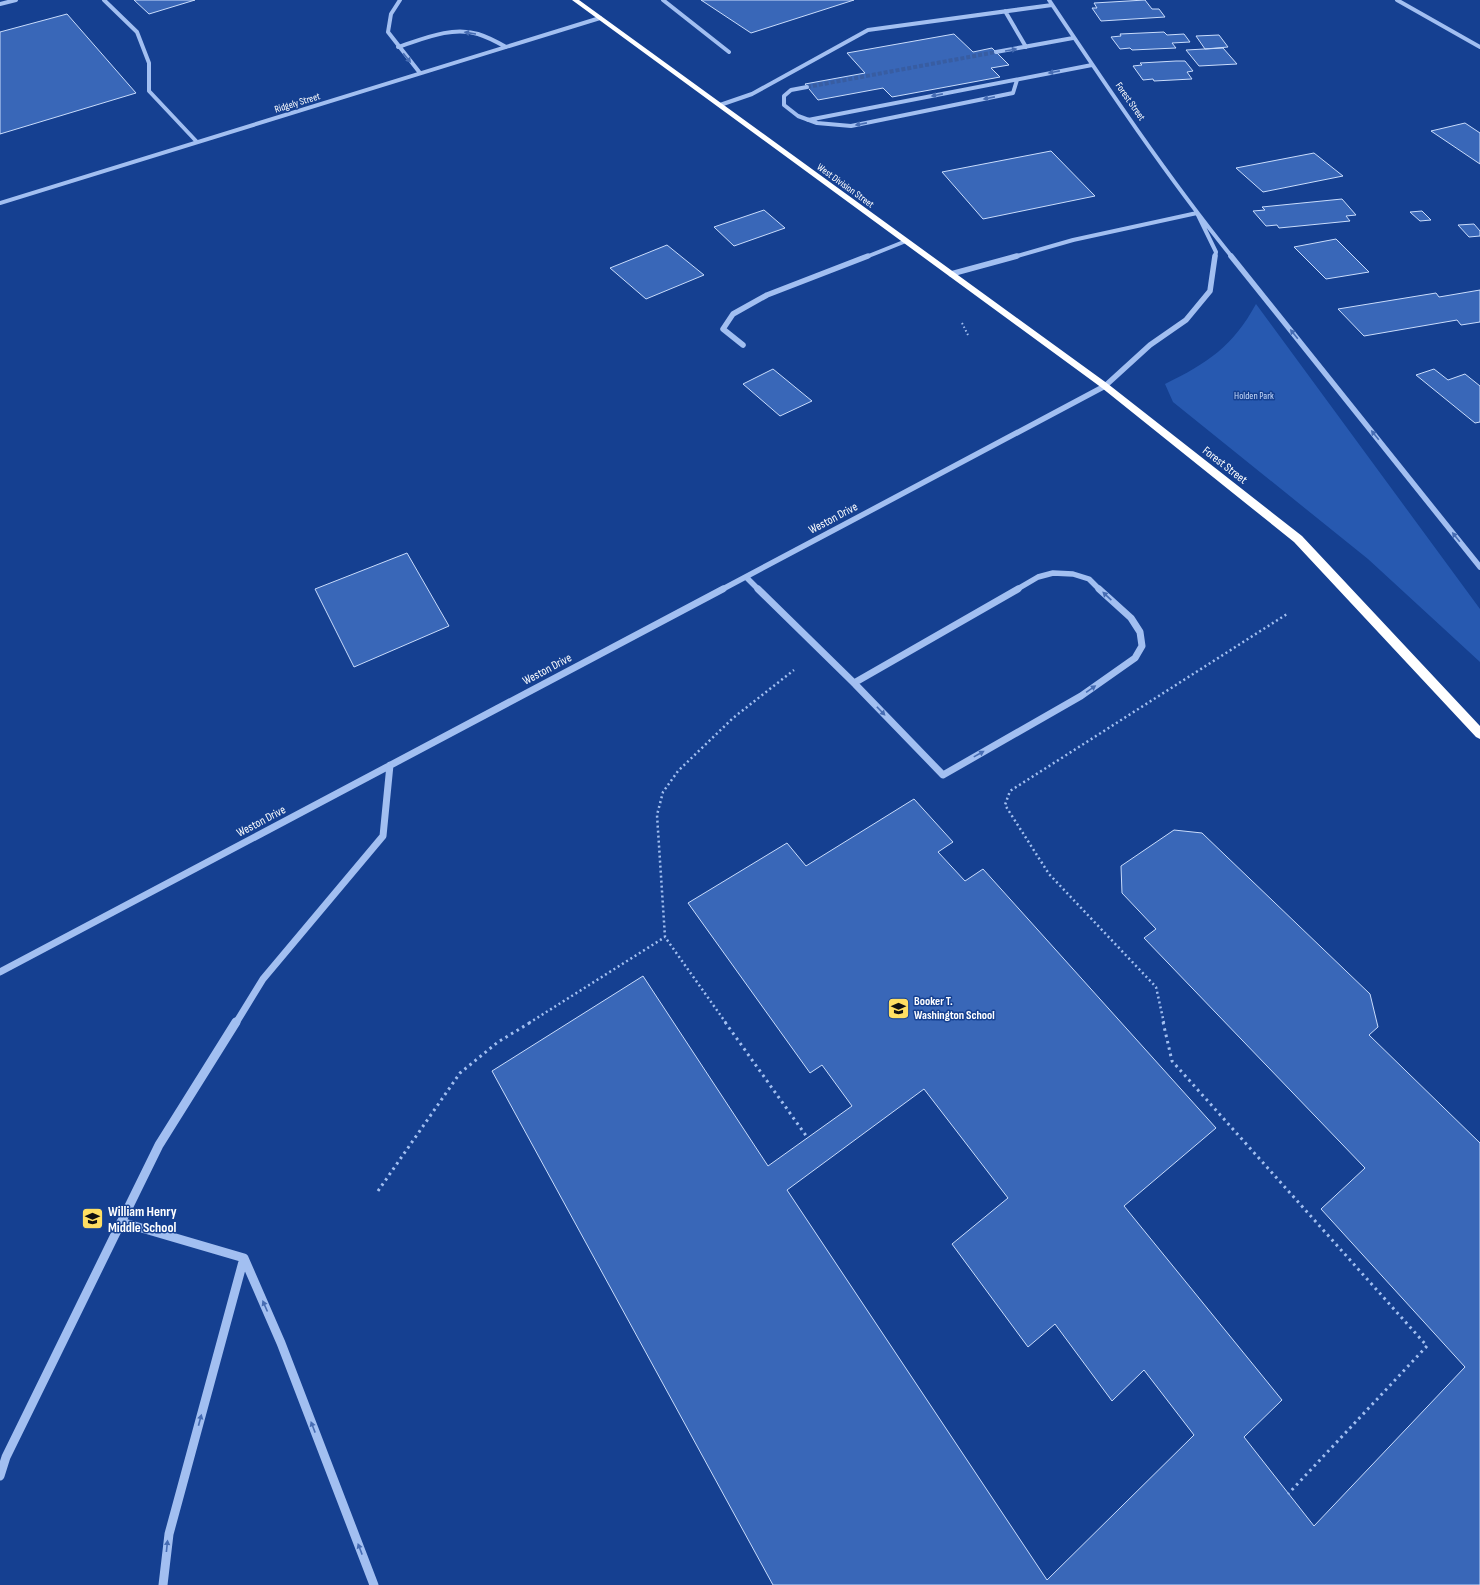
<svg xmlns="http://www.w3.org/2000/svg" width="1480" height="1585" font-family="'Sofia Sans Condensed',sans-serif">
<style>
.green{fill:#2759b0}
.building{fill:#3967b8;stroke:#c9dcfc;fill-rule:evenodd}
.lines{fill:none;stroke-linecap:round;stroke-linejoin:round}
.minor-tunnel{stroke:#385da2;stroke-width:4;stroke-dasharray:4 2;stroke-linecap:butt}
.path-far2{stroke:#a2bff1;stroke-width:2;stroke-dasharray:1.5 2.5;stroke-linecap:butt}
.path-far1{stroke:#a2bff1;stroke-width:2.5;stroke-dasharray:2 3;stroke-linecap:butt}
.path{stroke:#a2bff1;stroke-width:3;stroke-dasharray:2.5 4;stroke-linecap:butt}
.minor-far3{stroke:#a2bff1;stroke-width:4}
.minor-far2{stroke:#a2bff1;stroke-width:5.5}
.minor-far1{stroke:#a2bff1;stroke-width:7}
.minor{stroke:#a2bff1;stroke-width:9}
.highway{fill:#fff;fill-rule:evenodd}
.oneway{fill:#466cb3}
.labels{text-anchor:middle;stroke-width:3;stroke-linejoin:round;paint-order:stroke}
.far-street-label{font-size:10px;fill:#fff;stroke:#154091}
.far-park-label{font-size:10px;fill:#c9dcfc;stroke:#154091}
.street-label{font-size:12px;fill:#fff;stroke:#154091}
.poi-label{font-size:12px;font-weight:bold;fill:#fff;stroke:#154091;text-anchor:start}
.near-poi-label{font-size:14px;font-weight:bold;fill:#fff;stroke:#154091;text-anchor:start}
</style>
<rect width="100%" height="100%" fill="#154091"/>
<path class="green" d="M 1256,304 L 1480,609 L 1480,662 L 1368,559 L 1173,402 L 1165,384 C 1208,363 1233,346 1256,304 Z"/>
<path class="building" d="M 134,0 L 195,0 L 149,14 Z
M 701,0 L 854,0 L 751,33 Z
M 1145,0 L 1152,9 L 1159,9 L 1165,17 L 1101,21 L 1092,8 L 1097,8 L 1094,3 Z
M 67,14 L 136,93 L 0,134 L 0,32 Z
M 1164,32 L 1167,35 L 1184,34 L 1190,42 L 1172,43 L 1176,48 L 1132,50 L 1130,48 L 1120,49 L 1111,37 L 1121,36 L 1120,34 Z
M 954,34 L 973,52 L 992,48 L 1009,65 L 991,68 L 1000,77 L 892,97 L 883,88 L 818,100 L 805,84 L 865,73 L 847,53 Z
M 1219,35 L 1228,47 L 1205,49 L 1196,36 Z
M 1223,48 L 1237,64 L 1199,66 L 1186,50 Z
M 1176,61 L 1185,61 L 1193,71 L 1187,72 L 1192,79 L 1154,81 L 1153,79 L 1143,80 L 1133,66 L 1142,65 L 1140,63 Z
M 1465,123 L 1480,133 L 1480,164 L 1431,131 Z
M 1051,151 L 1095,196 L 983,219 L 942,172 Z
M 1314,153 L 1343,176 L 1263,192 L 1236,168 Z
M 1342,199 L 1356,215 L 1346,216 L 1350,221 L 1279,228 L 1277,225 L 1266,226 L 1253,211 L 1265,210 L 1262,207 Z
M 764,210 L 785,228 L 734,246 L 714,227 Z
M 1422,211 L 1431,220 L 1420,221 L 1410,212 Z
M 1474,224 L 1480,231 L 1480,236 L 1469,237 L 1458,225 Z
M 1336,239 L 1369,272 L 1326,279 L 1294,247 Z
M 667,245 L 704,275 L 646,299 L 610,268 Z
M 1480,290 L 1480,322 L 1461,325 L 1457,320 L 1364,336 L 1338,309 L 1436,293 L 1439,297 Z
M 773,369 L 812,401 L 780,416 L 743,384 Z
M 1434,369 L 1448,380 L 1465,374 L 1480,386 L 1480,422 L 1475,423 L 1416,375 Z
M 407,553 L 449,626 L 354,667 L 315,589 Z
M 914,799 L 953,842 L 938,852 L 965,881 L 983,869 L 1216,1128 L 1124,1206 L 1282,1400 L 1244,1437 L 1314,1526 L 1465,1367 L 1321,1209 L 1365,1168 L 1144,938 L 1156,929 L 1122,893 L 1121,866 L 1174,830 L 1202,833 L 1370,994 L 1378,1027 L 1369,1035 L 1480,1143 L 1480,1585 L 773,1585 L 492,1071 L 643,976 L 768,1166 L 852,1106 L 822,1065 L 810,1073 L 688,903 L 787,843 L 806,866 ZM 924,1089 L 1008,1198 L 952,1244 L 1028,1347 L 1055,1324 L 1112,1401 L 1144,1370 L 1194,1435 L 1047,1580 L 787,1190 Z"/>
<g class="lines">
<path class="minor-tunnel" d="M 807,87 L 996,52"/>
<path class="path-far2" d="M 962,323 L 968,335"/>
<path class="path-far1" d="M 529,1023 L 665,937
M 726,1023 L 665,937 L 657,815 L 663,792 L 678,771 L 733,718 L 794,670
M 1164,1023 L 1156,987 L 1049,874 L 1005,805 L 1010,791 L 1287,614"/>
<path class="path" d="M 725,1022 L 807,1137
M 1163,1022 L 1172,1061 L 1427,1346 L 1288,1494
M 378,1191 L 460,1073 L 498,1042 L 531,1022"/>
<path class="minor-far3" d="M 104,0 L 137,32 L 149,63 L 149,91 L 197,142
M 400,0 L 391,14 L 388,32 L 420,73
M 663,0 L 729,52
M 1049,0 C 1107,87 1166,175 1232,257
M 1397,0 L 1480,47
M 0,4 L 16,0
M 1005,11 L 1026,47
M 398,47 C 423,39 451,26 478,34 C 488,37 497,42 506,47
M 996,52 L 1073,38
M 807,87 L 791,90 L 784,96 L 784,105 L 798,116 L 817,123 L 851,126 L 1013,93 L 1017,80
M 720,105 L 752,94 L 868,30 L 1052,5
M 808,120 L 1092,65
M 0,203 L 600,18
M 1197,213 L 1216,252 L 1215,257
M 866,257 L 906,241
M 1014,257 L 1073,240 L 1197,213"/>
<path class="minor-far2" d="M 1231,256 L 1480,567
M 951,274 L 1017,256
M 743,345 L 723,329 L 733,314 L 767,295 L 868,256
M 746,577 L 759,590
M 721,590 L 1105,386 L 1150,345 L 1186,320 L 1210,291 L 1215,256
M 1016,590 L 1038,577 L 1053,573 L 1073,574 L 1089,579 L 1100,590"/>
<path class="minor-far1" d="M 758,589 L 854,683
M 854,683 L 943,775 L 1081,696 L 1135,658 L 1142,646 L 1140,632 L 1131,618 L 1099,589
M 854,683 L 1018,589
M 0,972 L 723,589
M 236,1023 L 263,979 L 383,836 L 390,765"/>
<path class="minor" d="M 121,1222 L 244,1258 L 281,1343 L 374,1585
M 0,1476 L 6,1457 L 159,1145 L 236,1022
M 163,1585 L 169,1534 L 244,1258"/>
<path class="highway" d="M 572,0 L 579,0 L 1108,384 L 1302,536 L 1480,726 L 1480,739 L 1476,737 L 1294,542 L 1102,388 Z"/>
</g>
<defs><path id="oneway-solid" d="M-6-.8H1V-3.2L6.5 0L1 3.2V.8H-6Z"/></defs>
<g class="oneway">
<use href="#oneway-solid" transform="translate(470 33) rotate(-171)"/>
<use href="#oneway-solid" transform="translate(1011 50) rotate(-10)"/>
<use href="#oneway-solid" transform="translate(407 58) rotate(51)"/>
<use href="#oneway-solid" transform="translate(1054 72) rotate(169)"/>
<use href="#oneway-solid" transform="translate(937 95) rotate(169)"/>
<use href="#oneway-solid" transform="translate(989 98) rotate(169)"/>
<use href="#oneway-solid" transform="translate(861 124) rotate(169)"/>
<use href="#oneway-solid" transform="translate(1294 334) rotate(-129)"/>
<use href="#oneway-solid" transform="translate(1375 435) rotate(-129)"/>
<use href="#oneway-solid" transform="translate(1456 537) rotate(-129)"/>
<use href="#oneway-solid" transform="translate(1107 596) rotate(-137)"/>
<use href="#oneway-solid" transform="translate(1091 689) rotate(-35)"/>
<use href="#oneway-solid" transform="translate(881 711) rotate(46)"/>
<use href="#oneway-solid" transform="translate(979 754) rotate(-29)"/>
<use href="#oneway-solid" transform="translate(265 1306) rotate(-114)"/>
<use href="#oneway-solid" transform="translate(200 1420) rotate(-75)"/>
<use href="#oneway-solid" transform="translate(313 1427) rotate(-111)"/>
<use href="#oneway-solid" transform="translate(167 1546) rotate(-84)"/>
<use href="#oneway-solid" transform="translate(360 1549) rotate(-111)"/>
</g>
<defs>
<symbol id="school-square" viewBox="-11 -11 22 22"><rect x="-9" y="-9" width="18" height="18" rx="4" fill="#ffdf62" stroke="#154091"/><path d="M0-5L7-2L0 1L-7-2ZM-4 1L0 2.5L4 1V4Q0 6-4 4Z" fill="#111"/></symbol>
</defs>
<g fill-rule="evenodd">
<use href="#school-square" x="886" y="996" width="25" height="25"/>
<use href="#school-square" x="80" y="1206" width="25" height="25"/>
</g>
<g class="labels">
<g class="far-street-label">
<text transform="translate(1131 101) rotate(55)" y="4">Forest Street</text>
<text transform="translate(297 102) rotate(-17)" y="4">Ridgely Street</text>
<text transform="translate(846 185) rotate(36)" y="4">West Division Street</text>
</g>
<g class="far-park-label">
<text x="1254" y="399">Holden Park</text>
</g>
<g class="street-label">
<text transform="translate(1225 465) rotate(38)" y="4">Forest Street</text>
<text transform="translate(833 518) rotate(-28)" y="4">Weston Drive</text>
<text transform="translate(547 669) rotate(-28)" y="4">Weston Drive</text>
<text transform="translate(261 821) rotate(-28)" y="4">Weston Drive</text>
</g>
<g class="poi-label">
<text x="914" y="1005">Booker T.<tspan x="914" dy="14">Washington School</tspan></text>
</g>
<g class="near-poi-label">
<text x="108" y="1216">William Henry<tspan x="108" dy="16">Middle School</tspan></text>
</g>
</g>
</svg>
